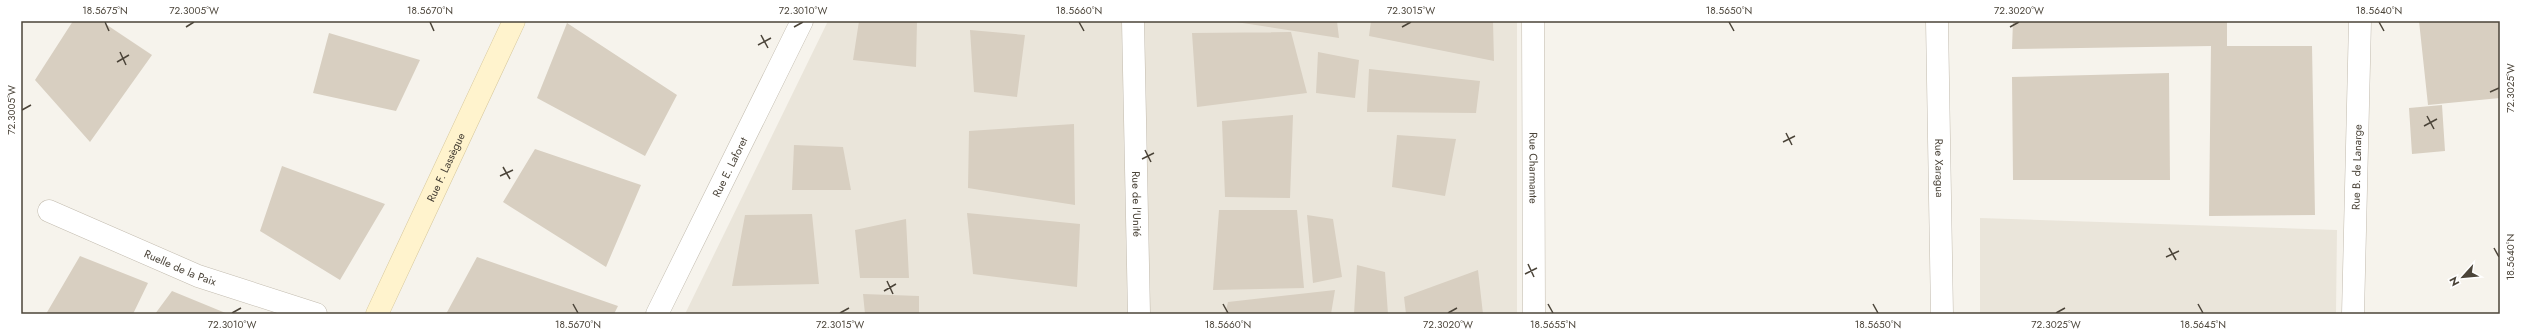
<svg xmlns="http://www.w3.org/2000/svg" width="2521" height="335" font-family="Jost,sans-serif">
<style>
.residential{fill:#eae5da}
.building{fill:#d8cfc1}
.lines{fill:none;stroke-linecap:round;stroke-linejoin:round}
.street-casing{stroke:#c2bbae;stroke-width:23}
.secondary-casing{stroke:#d6c79b;stroke-width:23}
.street{stroke:#fff;stroke-width:22}
.secondary{stroke:#fff3cd;stroke-width:22}
.ticks{fill:none;stroke:#4b4439;stroke-width:1.5}
.labels{text-anchor:middle;stroke-width:3;stroke-linejoin:round;paint-order:stroke}
.street-label{font-size:11px;fill:#4b4439;stroke:#fff}
.neatline{fill:none;stroke:#4b4439;stroke-width:1.5}
.ticks-label{font-size:10px;text-anchor:middle;fill:#4b4439}
</style>
<rect width="100%" height="100%" fill="#f6f3ec"/>
<path class="residential" d="M 828,21 L 1517,21 L 1517,314 L 685,314 Z
M 1980,218 L 2337,230 L 2336,314 L 1980,314 Z"/>
<path class="building" d="M 73,21 L 101,21 L 152,55 L 90,142 L 35,80 Z
M 859,21 L 917,21 L 916,67 L 853,60 Z
M 1236,21 L 1337,21 L 1339,38 L 1236,22 Z
M 1371,21 L 1493,21 L 1494,61 L 1369,36 Z
M 2013,21 L 2227,21 L 2227,46 L 2312,46 L 2315,215 L 2209,216 L 2211,46 L 2012,49 Z
M 2419,21 L 2500,21 L 2500,98 L 2428,105 Z
M 567,23 L 677,95 L 645,156 L 537,98 Z
M 970,30 L 1025,35 L 1017,97 L 974,92 Z
M 1291,32 L 1307,93 L 1197,107 L 1192,33 Z
M 329,33 L 420,60 L 396,111 L 313,93 Z
M 1318,52 L 1359,60 L 1355,98 L 1316,93 Z
M 1369,69 L 1480,81 L 1476,113 L 1367,112 Z
M 2169,73 L 2170,180 L 2013,180 L 2012,77 Z
M 2442,105 L 2445,151 L 2412,154 L 2409,108 Z
M 1293,115 L 1290,198 L 1225,197 L 1222,121 Z
M 1074,124 L 1075,205 L 968,188 L 969,131 Z
M 1397,135 L 1456,139 L 1445,196 L 1392,187 Z
M 794,145 L 843,147 L 851,190 L 792,190 Z
M 535,149 L 641,185 L 606,267 L 503,202 Z
M 282,166 L 385,204 L 340,280 L 260,231 Z
M 1219,210 L 1297,210 L 1304,288 L 1213,290 Z
M 967,213 L 1080,224 L 1077,287 L 973,274 Z
M 812,214 L 819,284 L 732,286 L 745,215 Z
M 1307,215 L 1333,219 L 1342,277 L 1313,283 Z
M 906,219 L 909,278 L 860,278 L 855,230 Z
M 80,256 L 148,283 L 133,314 L 46,314 Z
M 477,257 L 618,306 L 614,314 L 446,314 Z
M 1357,265 L 1385,272 L 1388,314 L 1354,314 Z
M 1478,270 L 1483,314 L 1406,314 L 1404,297 Z
M 1335,290 L 1331,314 L 1225,314 L 1228,302 Z
M 172,291 L 228,314 L 155,314 Z
M 863,294 L 919,296 L 919,314 L 865,314 Z"/>
<g class="lines">
<defs>
<g id="street">
<path id="s1" d="M 1133,21 L 1139,314"/>
<path id="s2" d="M 1533,21 L 1534,314"/>
<path id="s3" d="M 1937,21 L 1942,314"/>
<path id="s4" d="M 49,211 L 198,276 L 316,314"/>
<path id="s5" d="M 657,314 L 802,21"/>
<path id="s6" d="M 2353,314 L 2360,21"/>
</g>
<g id="secondary">
<path id="s7" d="M 377,314 L 514,21"/>
</g>
</defs>
<use href="#street" class="street-casing"/>
<use href="#secondary" class="secondary-casing"/>
<use href="#street" class="street"/>
<use href="#secondary" class="secondary"/>
</g>
<path class="ticks" d="M 105,22 L 109,31M 430,22 L 434,31M 1079,22 L 1084,31M 1729,22 L 1734,31M 2379,22 L 2384,31M 186,27 L 194,22M 794,27 L 803,22M 1402,27 L 1411,22M 2010,27 L 2019,22M 761,35 L 768,48M 758,45 L 771,38M 120,52 L 126,65M 117,62 L 129,55M 2490,92 L 2499,88M 22,110 L 31,105M 2427,116 L 2434,129M 2424,126 L 2437,119M 1786,133 L 1792,145M 1783,142 L 1795,136M 1145,150 L 1151,162M 1142,159 L 1154,153M 503,167 L 510,179M 500,176 L 513,170M 2169,248 L 2176,260M 2494,248 L 2499,257M 2166,257 L 2179,251M 1528,264 L 1534,277M 1525,274 L 1537,268M 887,281 L 893,294M 884,291 L 896,284M 573,304 L 578,313M 1223,304 L 1228,313M 1548,304 L 1553,313M 1873,304 L 1878,313M 2198,304 L 2203,313M 232,313 L 241,308M 840,313 L 849,308M 1448,313 L 1457,308M 2056,313 L 2065,308"/>
<g class="labels">
<g class="street-label">
<text dy="4" stroke="none"><textPath href="#s5" startOffset="164">Rue E. Laforet</textPath></text>
<text dy="4" stroke="none"><textPath href="#s7" startOffset="162">Rue F. Lassègue</textPath></text>
<text dy="4" stroke="none"><textPath href="#s2" startOffset="147">Rue Charmante</textPath></text>
<text dy="4" stroke="none"><textPath href="#s3" startOffset="147">Rue Xaragua</textPath></text>
<text dy="4" stroke="none"><textPath href="#s6" startOffset="147">Rue B. de Lanarge</textPath></text>
<text dy="4" stroke="none"><textPath href="#s1" startOffset="183">Rue de l'Unité</textPath></text>
<text dy="4" stroke="none"><textPath href="#s4" startOffset="143">Ruelle de la Paix</textPath></text>
</g>
</g>
<rect width="2521" height="335" fill="none" stroke="#ffffff" stroke-width="44"/>
<g transform="translate(2463 277) rotate(243)" stroke="#ffffff" stroke-width="3" paint-order="stroke">
<path d="M0-3L7 15L0 10L-7 15Z" fill="#4b4439"/>
<text y="-6" font-size="11" font-weight="bold" text-anchor="middle" fill="#4b4439">N</text>
</g>
<rect x="22" y="22" width="2477" height="291" class="neatline"/>
<g class="ticks-label">
<text x="105" y="14">18.5675°N</text>
<text x="194" y="14">72.3005°W</text>
<text x="430" y="14">18.5670°N</text>
<text x="803" y="14">72.3010°W</text>
<text x="1079" y="14">18.5660°N</text>
<text x="1411" y="14">72.3015°W</text>
<text x="1729" y="14">18.5650°N</text>
<text x="2019" y="14">72.3020°W</text>
<text x="2379" y="14">18.5640°N</text>
<text transform="translate(2510 88) rotate(-90)" y="4">72.3025°W</text>
<text transform="translate(11 110) rotate(-90)" y="4">72.3005°W</text>
<text transform="translate(2510 257) rotate(-90)" y="4">18.5640°N</text>
<text x="232" y="328">72.3010°W</text>
<text x="578" y="328">18.5670°N</text>
<text x="840" y="328">72.3015°W</text>
<text x="1228" y="328">18.5660°N</text>
<text x="1448" y="328">72.3020°W</text>
<text x="1553" y="328">18.5655°N</text>
<text x="1878" y="328">18.5650°N</text>
<text x="2056" y="328">72.3025°W</text>
<text x="2203" y="328">18.5645°N</text>
</g>
</svg>
